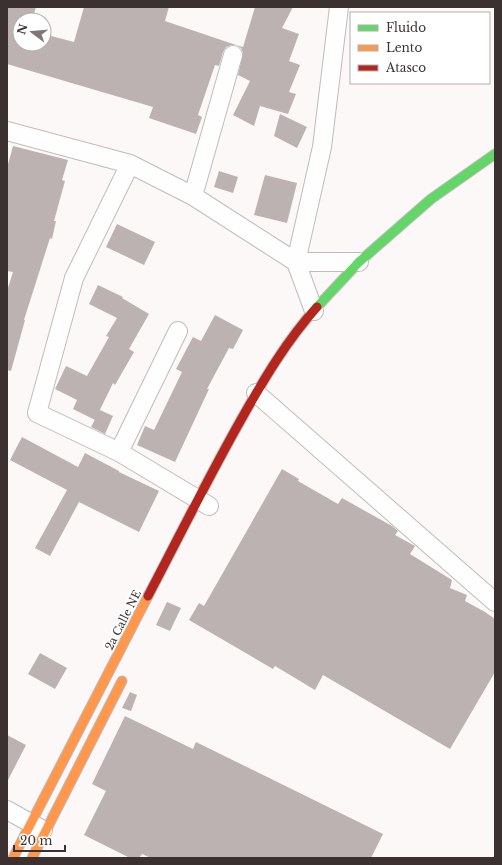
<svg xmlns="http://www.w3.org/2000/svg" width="502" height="865" font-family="'Libre Baskerville',serif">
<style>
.building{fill:#bdb2b2}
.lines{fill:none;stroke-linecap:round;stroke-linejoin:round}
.street-casing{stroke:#c2bbbb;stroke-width:20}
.fast-casing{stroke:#c2bbbb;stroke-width:11}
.slow-casing{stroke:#c2bbbb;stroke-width:11}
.jam-casing{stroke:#c2bbbb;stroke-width:11}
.street{stroke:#fffefe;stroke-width:18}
.fast{stroke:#63d668;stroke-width:9}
.slow{stroke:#ff974d;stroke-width:9}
.jam{stroke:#b3261e;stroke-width:9}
.labels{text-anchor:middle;stroke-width:4;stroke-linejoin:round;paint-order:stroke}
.street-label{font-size:11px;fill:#3c3131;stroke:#fff}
</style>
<rect width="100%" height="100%" fill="#fcf8f8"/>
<path class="building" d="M 7,7 L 36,7 L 32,20 L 20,20 L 20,44 L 44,44 L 44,34 L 74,42 L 84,7 L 169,7 L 165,21 L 236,45 L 231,45 L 226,47 L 223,52 L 219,66 L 215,65 L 198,115 L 202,117 L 196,134 L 149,118 L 153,107 L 7,64 Z
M 255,7 L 293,7 L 282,28 L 299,34 L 289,61 L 300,65 L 289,92 L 296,94 L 288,114 L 260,106 L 254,126 L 233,115 L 250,81 L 238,75 L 243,53 L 241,48 L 236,45 L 243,47 Z
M 280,114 L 307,127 L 297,148 L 274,136 Z
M 13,146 L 68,160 L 62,180 L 65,181 L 54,221 L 56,221 L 52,239 L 50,238 L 24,320 L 25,320 L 11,371 L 7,370 L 7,291 L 13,272 L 7,271 L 7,168 Z
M 219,171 L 238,177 L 233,193 L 214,187 Z
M 265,175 L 297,183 L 287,223 L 254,215 Z
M 117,224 L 155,242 L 144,265 L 106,247 Z
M 98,285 L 123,297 L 122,298 L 149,314 L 129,349 L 134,352 L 115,385 L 113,383 L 95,420 L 73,409 L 77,400 L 55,389 L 66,366 L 87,376 L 109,337 L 106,336 L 117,318 L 89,304 Z
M 215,315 L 243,330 L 233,349 L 229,348 L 207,389 L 209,389 L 175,462 L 137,445 L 145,426 L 154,430 L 182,372 L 176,369 L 193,337 L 201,341 Z
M 100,410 L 113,416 L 105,434 L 91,427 Z
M 22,437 L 78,467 L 85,453 L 119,471 L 119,472 L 159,491 L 139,532 L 79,502 L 50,556 L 35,548 L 67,490 L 10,460 Z
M 282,469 L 299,479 L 298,481 L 338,504 L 342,498 L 392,526 L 398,531 L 395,535 L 415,546 L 410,554 L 452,580 L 450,588 L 467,595 L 465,601 L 485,612 L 495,619 L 495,672 L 450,749 L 323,675 L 315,690 L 275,666 L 273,669 L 189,620 L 199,603 L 204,606 Z
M 167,602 L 181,608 L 170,631 L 156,625 Z
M 40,653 L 67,668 L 55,689 L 28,674 Z
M 130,692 L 137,695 L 131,711 L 122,708 Z
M 125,716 L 193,749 L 196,742 L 383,834 L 371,858 L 151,858 L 142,854 L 139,858 L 130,858 L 84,835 L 106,791 L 92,784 Z
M 7,735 L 26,745 L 7,782 Z"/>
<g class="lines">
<defs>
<path id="street" d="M 7,131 L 130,164 L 193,196 L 296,262 L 359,262
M 130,164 L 74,278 L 37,413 L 119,452 L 209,506
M 193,196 L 233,55
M 314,311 L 296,262 L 322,147 L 339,7
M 256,393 L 495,602
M 119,452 L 178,331
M 7,810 L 43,830"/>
<path id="fast" d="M 317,307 L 359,262 L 431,199 L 495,154"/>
<path id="slow" d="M 13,858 L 148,596
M 32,858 L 122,681"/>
<path id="jam" d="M 148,596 C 179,537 209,476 242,418 C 264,379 287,340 317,307"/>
</defs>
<use href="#street" class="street-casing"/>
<use href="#fast" class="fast-casing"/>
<use href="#slow" class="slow-casing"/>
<use href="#jam" class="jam-casing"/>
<use href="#street" class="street"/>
<use href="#fast" class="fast"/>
<use href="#slow" class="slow"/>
<use href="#jam" class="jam"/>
</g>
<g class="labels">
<g class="street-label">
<text transform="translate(123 620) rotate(-63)" y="4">2a Calle NE</text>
</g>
</g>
<rect width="502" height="865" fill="none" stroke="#3c3131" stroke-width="16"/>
<rect x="350" y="12" width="140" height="72" fill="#ffffff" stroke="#b1adad"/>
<rect x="358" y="25" width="20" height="6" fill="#63d668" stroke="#b1adad"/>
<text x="386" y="32" font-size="12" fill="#3c3131">Fluido</text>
<rect x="358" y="45" width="20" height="6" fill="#ff974d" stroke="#b1adad"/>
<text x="386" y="52" font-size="12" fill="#3c3131">Lento</text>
<rect x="358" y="65" width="20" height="6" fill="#b3261e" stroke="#b1adad"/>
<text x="386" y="72" font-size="12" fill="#3c3131">Atasco</text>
<g transform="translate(32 32) rotate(286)"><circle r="19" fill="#ffffff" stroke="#b1adad"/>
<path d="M0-3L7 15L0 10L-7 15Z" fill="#7f7777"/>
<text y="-6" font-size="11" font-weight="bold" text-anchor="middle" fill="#3c3131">N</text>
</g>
<path d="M14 845v6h51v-6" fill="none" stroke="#3c3131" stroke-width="2"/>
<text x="20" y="845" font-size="12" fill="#3c3131" stroke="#ffffff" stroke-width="3" paint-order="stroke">20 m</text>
</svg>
